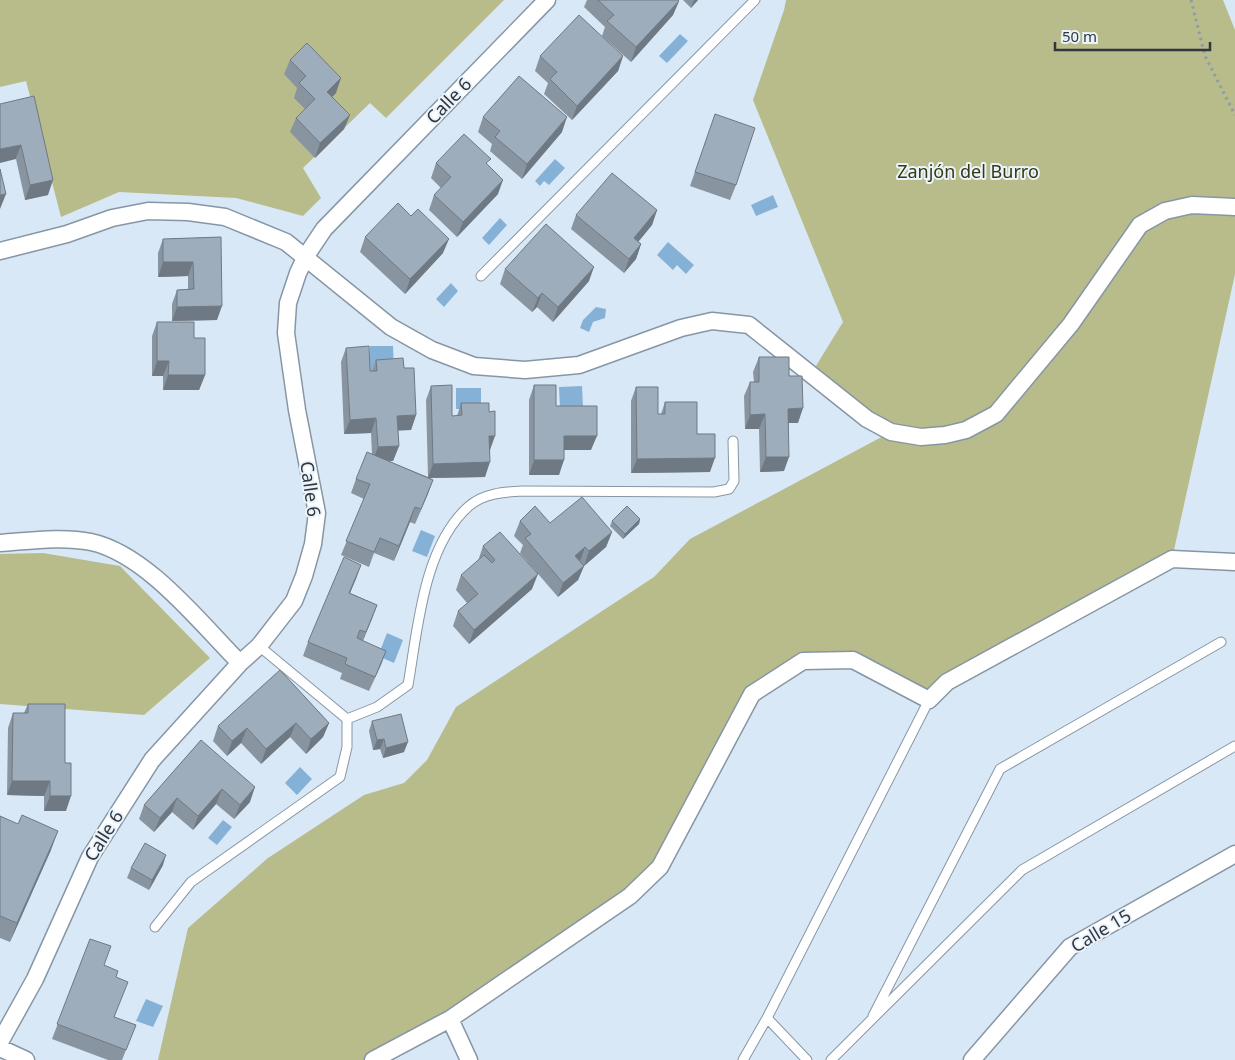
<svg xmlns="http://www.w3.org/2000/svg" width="1235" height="1060" font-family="'Noto Sans',sans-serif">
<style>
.green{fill:#b7bc8a}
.water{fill:#86b1d7}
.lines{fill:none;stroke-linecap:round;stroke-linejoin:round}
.service-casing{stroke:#8796a4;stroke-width:11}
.minor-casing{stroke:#8796a4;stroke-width:19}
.path{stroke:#8f9ba6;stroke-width:3;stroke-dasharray:2.5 4;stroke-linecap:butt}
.service{stroke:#fff;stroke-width:9}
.minor{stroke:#fff;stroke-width:16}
.wall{fill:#8895a1}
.shaded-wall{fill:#6f7983}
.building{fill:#9eadbb;stroke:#6f7983}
.labels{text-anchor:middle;stroke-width:4;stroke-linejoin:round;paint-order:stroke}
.street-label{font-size:18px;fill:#31373d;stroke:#ebf4fd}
.park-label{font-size:18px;fill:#36390f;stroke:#ebf4fd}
</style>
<rect width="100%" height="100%" fill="#d8e8f7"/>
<path class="green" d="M 0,0 L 504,0 L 386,118 L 370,103 L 303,168 L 321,198 L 303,216 L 236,198 L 119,192 L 61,217 L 26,81 L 0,87 Z
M 786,0 L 1223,0 L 1235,30 L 1235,274 L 1172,559 L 929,700 L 853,660 L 803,661 L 752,694 L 660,867 L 630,896 L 373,1060 L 158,1060 L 188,928 L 268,858 L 364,795 L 404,783 L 427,760 L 456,707 L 654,577 L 690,539 L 891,432 L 811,374 L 843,322 L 753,100 L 784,10 Z
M 43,553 L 120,566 L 210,658 L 144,715 L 0,704 L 0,554 Z"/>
<path class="water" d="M 680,34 L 688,41 L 667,63 L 659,56 Z
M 555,159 L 565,168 L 549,185 L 544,181 L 540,186 L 535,181 Z
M 773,195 L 778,207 L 756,216 L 751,205 Z
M 500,218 L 507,225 L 489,245 L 482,238 Z
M 668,242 L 694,265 L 686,274 L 677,265 L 673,270 L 657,255 Z
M 451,283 L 458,291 L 444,307 L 436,299 Z
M 596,307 L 606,309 L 605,318 L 593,322 L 589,332 L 580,328 L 583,320 Z
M 370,346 L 393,346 L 394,370 L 370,371 Z
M 582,386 L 583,407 L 560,408 L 559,387 Z
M 456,388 L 481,388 L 481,409 L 456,409 Z
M 421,530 L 435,536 L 427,557 L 412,551 Z
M 387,633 L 403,640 L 394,663 L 378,656 Z
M 300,767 L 312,779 L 297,795 L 285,783 Z
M 223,820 L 232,827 L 217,845 L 208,838 Z
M 146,999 L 163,1006 L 153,1027 L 136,1021 Z"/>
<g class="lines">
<defs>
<path id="service" d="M 481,276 L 755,0
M 259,646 L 347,719
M 347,719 L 377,707 L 408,685 C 418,628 423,547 469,506 C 484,493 504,492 523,491 L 714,492 L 729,489 L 734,481 L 733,441
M 155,927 L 191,882 L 340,777 L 347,747 L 347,719
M 873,1016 L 1000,769 L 1221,642
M 767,1018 L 807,1060
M 743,1060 L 767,1018 L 929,700
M 831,1060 L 1022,870 L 1235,746"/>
<path id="minor" d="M 0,251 L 67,234 L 112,218 L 148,211 L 188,212 L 225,217 L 286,242 L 391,327 L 432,350 L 474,366 L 525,370 L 579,365 L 681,328 L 712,321 L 749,325 L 867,419 L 891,432 L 921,437 L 945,435 L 966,430 L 996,414 L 1071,324 L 1140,225 L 1165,211 L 1192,205 L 1235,207
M 0,543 C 29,541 62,536 91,542 C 147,554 201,624 240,663
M 450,1019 L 469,1060
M 0,1042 L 35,979 L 90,857 L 152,760 L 240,663 L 259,646 L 294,601 L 304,576 L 313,544 L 317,513 L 297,410 L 286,333 L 288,303 L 298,273 L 306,256 L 324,229 L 547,0
M 0,1048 L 26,1060
M 373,1060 L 450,1019 L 630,896 L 660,867 L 752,694 L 803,661 L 853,660 L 929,700 L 947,682 L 1172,559 L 1235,562
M 972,1060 L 1070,947 L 1235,854"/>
</defs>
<use href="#service" class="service-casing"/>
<use href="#minor" class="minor-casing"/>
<path class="path" d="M 1191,0 L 1205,56 L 1235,115"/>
<use href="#service" class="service"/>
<use href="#minor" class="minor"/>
</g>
<path class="wall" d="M 587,0 L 678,0 L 679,1 L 673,15 L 631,62 L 602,36 L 605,27 L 584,7 Z
M 683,0 L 698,0 L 691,8 Z
M 540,56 L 623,56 L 618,71 L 572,120 L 544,94 L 548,83 L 535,71 Z
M 290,60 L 336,93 L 332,97 L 350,115 L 344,129 L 315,158 L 290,132 L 296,118 L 305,109 L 294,98 L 297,88 L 284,74 Z
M 34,96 L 48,195 L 25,200 L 16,159 Z
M 715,114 L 736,185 L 730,200 L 690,186 Z
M 483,117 L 562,132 L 522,179 L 490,151 L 492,144 L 478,132 Z
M 436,163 L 488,166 L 498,194 L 457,237 L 429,210 L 434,195 L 441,188 L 431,178 Z
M 657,210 L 652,225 L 638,242 L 641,244 L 636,259 L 624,273 L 571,229 L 576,215 Z
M 411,216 L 443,253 L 405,294 L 360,252 L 365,237 Z
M 221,237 L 217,320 L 172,321 L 172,304 L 177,290 L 188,289 L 188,276 L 158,277 L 158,253 L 163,239 Z
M 505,269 L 589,281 L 553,322 L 537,307 L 532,312 L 500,284 Z
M 157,322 L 194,338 L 205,375 L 199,390 L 163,390 L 163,376 L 152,376 L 152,336 Z
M 346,348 L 370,371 L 372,371 L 376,360 L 404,368 L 416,415 L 411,430 L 398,430 L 399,446 L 393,461 L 388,461 L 428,477 L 426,400 L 431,386 L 452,416 L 457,416 L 461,403 L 490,450 L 485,477 L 430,478 L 433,480 L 415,524 L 410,522 L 394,561 L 374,553 L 369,567 L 341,555 L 364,499 L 351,493 L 356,479 L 372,455 L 371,433 L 344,434 L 341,362 Z
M 759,357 L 789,376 L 798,423 L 789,423 L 784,471 L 760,472 L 759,429 L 745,429 L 744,396 L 750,382 L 754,382 L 753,372 Z
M 534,385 L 556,406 L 591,450 L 564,450 L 559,475 L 529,475 L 529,400 Z
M 636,387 L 658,414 L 661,414 L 665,402 L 697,434 L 710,472 L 631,473 L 631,401 Z
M 640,519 L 639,524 L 623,539 L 610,526 L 612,521 Z
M 520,521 L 612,532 L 606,547 L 584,566 L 578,580 L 558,597 L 520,553 L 523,545 L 514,536 Z
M 483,546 L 532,589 L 469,644 L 453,626 L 458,611 L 467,603 L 456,590 L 461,575 L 478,561 Z
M 361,565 L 350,593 L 377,605 L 363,641 L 386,651 L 369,691 L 340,679 L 342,673 L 303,656 L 308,642 Z
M 280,670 L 329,723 L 323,737 L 306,754 L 290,737 L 261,764 L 241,743 L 227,756 L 213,741 L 218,726 Z
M 28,704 L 65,763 L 66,811 L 44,811 L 44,796 L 7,795 L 8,728 L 13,713 L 24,713 Z
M 372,721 L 404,752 L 383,758 L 380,749 L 373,750 L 369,731 Z
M 201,740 L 250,802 L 234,819 L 216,804 L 193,830 L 172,812 L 154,832 L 139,819 L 144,805 Z
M 0,816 L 51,850 L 10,942 L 0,938 Z
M 163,865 L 149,890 L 127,878 L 131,868 Z
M 90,939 L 104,965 L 116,977 L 115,1017 L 136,1025 L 122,1060 L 108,1060 L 52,1039 Z"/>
<path class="shaded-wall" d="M 694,0 L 698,0 L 691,8 Z
M 679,1 L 673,15 L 631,62 L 636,47 Z
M 623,56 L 618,71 L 572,120 L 577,106 Z
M 341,78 L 336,93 L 322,107 L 327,92 Z
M 350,115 L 344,129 L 315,158 L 320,143 Z
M 567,117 L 562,132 L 522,179 L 527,164 Z
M 21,145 L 16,159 L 0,163 L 0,149 Z
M 53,180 L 48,195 L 25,200 L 30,185 Z
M 503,180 L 498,194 L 457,237 L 463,222 Z
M 6,194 L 0,209 L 0,195 Z
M 657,210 L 652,225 L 629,253 L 634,238 Z
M 449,239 L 443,253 L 405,294 L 410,279 Z
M 641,244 L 636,259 L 624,273 L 629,259 Z
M 163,262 L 193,262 L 188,276 L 158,277 Z
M 594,267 L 589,281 L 553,322 L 558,307 Z
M 542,293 L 537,307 L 532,312 L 538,298 Z
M 222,306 L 217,320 L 172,321 L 177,307 Z
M 157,361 L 169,361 L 163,376 L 152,376 Z
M 168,375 L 205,375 L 199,390 L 163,390 Z
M 803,408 L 798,423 L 783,423 L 788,409 Z
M 765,414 L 759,429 L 745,429 L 750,415 Z
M 416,415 L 411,430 L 392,431 L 397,416 Z
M 376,418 L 371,433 L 344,434 L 350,420 Z
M 489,436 L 495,436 L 490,450 L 484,450 Z
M 564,436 L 597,436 L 591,450 L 559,450 Z
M 399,446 L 393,461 L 372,462 L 378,447 Z
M 766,457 L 789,457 L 784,471 L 760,472 Z
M 715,458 L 710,472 L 631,473 L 637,459 Z
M 534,460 L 564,460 L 559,475 L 529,475 Z
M 490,462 L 485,477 L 428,478 L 433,464 Z
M 433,480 L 428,494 L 415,524 L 421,509 Z
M 415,507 L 410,522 L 394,561 L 399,546 Z
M 640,519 L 639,524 L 623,539 L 625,534 Z
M 612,532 L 606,547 L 584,566 L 578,580 L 558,597 L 563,583 L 584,566 L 589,551 Z
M 585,547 L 580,561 L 575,556 Z
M 361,565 L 356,579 L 344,607 L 349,593 Z
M 538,574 L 532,589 L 469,644 L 474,630 Z
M 377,605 L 372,619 L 360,647 L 366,632 Z
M 386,651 L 381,665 L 369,691 L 375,677 Z
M 296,723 L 290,737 L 261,764 L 266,749 Z
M 329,723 L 323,737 L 306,754 L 311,739 Z
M 247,728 L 241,743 L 227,756 L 232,741 Z
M 384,739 L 380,749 L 373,750 L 377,740 Z
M 408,742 L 404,752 L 383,758 L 386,748 Z
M 12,781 L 50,781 L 44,796 L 7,795 Z
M 255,787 L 250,802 L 234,819 L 240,805 Z
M 222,789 L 216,804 L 193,830 L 198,816 Z
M 50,796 L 71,796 L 66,811 L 44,811 Z
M 177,798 L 172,812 L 154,832 L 160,818 Z
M 58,831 L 51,850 L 10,942 L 17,923 Z
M 166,855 L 163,865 L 149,890 L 152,880 Z"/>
<path class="building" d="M 598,0 L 678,0 L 679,1 L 636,47 L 607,21 L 614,15 Z
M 579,15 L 623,56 L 577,106 L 550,79 L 557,72 L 540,56 Z
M 307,43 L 341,78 L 327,92 L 350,115 L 320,143 L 296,118 L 315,99 L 299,83 L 306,76 L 290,60 Z
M 519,76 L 567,117 L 527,164 L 495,137 L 500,131 L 483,117 Z
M 34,96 L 53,180 L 30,185 L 21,145 L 0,149 L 0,104 Z
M 715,114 L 755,128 L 736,185 L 695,172 Z
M 464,134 L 491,159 L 486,163 L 503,180 L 463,222 L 434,195 L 451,177 L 436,163 Z
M 0,169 L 6,194 L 0,195 Z
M 612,173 L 657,210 L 634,238 L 641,244 L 629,259 L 576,215 Z
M 398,203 L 411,216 L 418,209 L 449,239 L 410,279 L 365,237 Z
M 546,224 L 594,267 L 558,307 L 542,293 L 538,298 L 505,269 Z
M 221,237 L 222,306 L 177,307 L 177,290 L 194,289 L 193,262 L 163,262 L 163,239 Z
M 157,322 L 194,322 L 194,338 L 205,338 L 205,375 L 168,375 L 169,361 L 157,361 Z
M 369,346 L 370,371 L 377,371 L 376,360 L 403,358 L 404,368 L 414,368 L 416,415 L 397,416 L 399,446 L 378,447 L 376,418 L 350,420 L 346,348 Z
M 759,357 L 789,357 L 789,376 L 802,376 L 803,408 L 788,409 L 789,457 L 766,457 L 765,414 L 750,415 L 750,382 L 759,382 Z
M 452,385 L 452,416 L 462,415 L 461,403 L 489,403 L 489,412 L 495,411 L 495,436 L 489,436 L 490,462 L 433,464 L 431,386 Z
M 534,385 L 556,385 L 556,406 L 597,406 L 597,436 L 564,436 L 564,460 L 534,460 Z
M 636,387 L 658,387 L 658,414 L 665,414 L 665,402 L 697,402 L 697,434 L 715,434 L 715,458 L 637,459 Z
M 367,452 L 433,480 L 421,509 L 415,507 L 399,546 L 380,538 L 374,552 L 346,541 L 370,484 L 356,479 Z
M 582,497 L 612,532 L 589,551 L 585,547 L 575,556 L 584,566 L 563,583 L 525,538 L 531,534 L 520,521 L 535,506 L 550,523 Z
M 627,506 L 640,519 L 625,534 L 612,521 Z
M 500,532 L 538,574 L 474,630 L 458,611 L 478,594 L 461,575 L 484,555 L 492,563 L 495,560 L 483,546 Z
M 344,557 L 361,565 L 349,593 L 377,605 L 366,632 L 360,630 L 357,638 L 386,651 L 375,677 L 345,664 L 347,658 L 308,642 Z
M 280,670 L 329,723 L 311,739 L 296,723 L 266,749 L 247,728 L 232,741 L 218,726 Z
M 28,704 L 65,704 L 65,763 L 71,763 L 71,796 L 50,796 L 50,781 L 12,781 L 13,713 L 28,713 Z
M 401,714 L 408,742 L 386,748 L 384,739 L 377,740 L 372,721 Z
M 201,740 L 255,787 L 240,805 L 222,789 L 198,816 L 177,798 L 160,818 L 144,805 Z
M 22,815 L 58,831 L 17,923 L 0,916 L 0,816 L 18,824 Z
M 145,843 L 166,855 L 152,880 L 131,868 Z
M 90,939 L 111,946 L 104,965 L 118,971 L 116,977 L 128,982 L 114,1017 L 136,1025 L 126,1050 L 57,1024 Z"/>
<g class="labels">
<g class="street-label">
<text transform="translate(449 101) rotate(-46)" y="6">Calle 6</text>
<text transform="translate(310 489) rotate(82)" y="6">Calle 6</text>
<text transform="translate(104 836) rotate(-58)" y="6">Calle 6</text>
<text transform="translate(1101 931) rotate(-31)" y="6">Calle 15</text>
</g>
<g class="park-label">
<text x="968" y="178">Zanjón del Burro</text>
</g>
</g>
<path d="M1055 42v8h155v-8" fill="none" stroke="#31373d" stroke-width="2.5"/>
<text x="1062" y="42" font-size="15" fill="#31373d" stroke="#ebf4fd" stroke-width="4" paint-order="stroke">50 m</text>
</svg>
